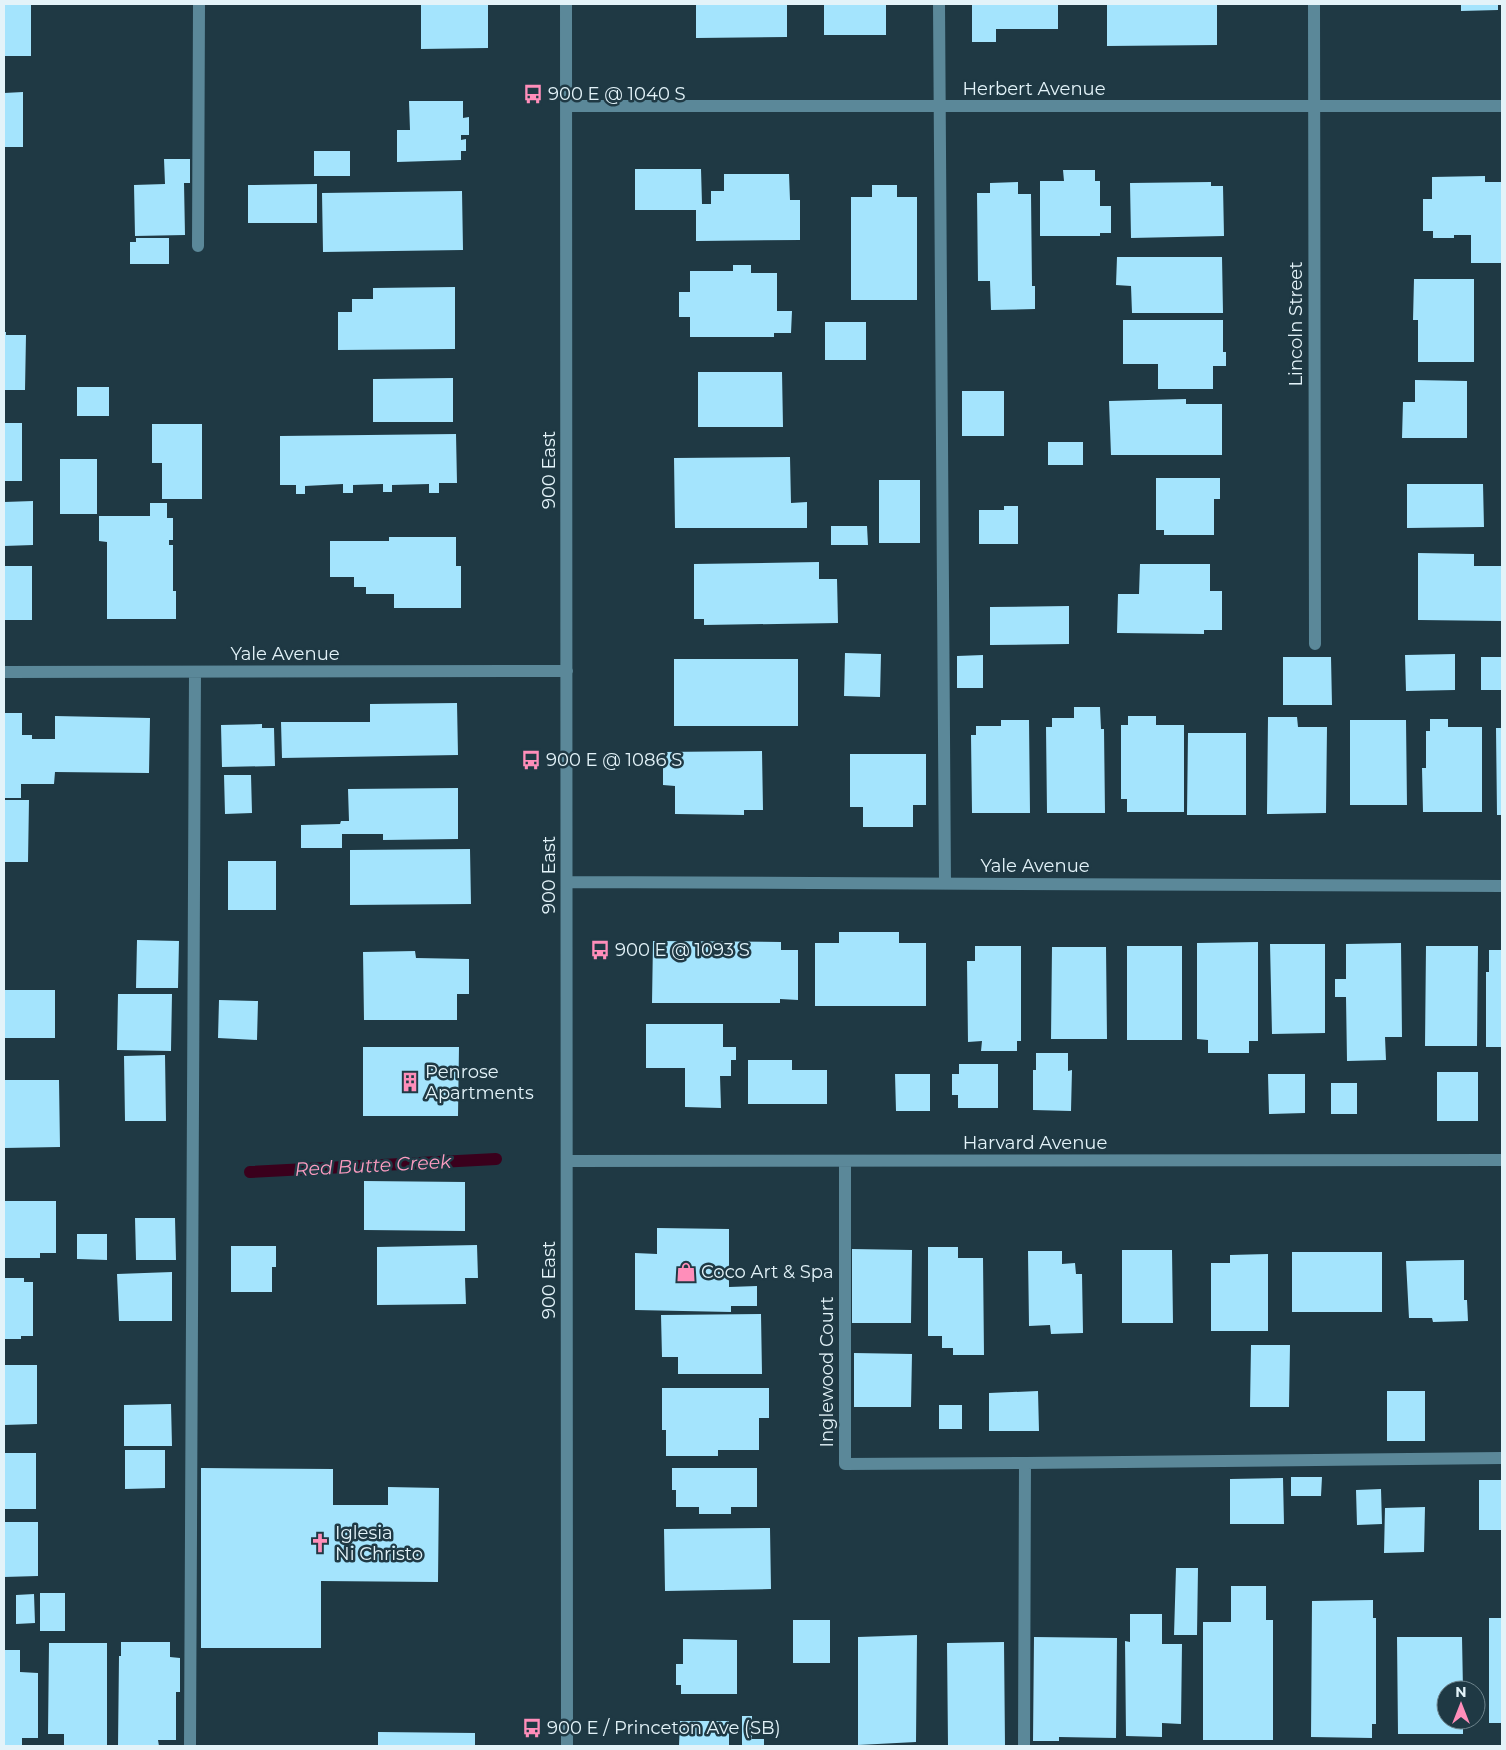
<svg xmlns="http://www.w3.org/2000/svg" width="1506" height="1750" font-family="Montserrat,sans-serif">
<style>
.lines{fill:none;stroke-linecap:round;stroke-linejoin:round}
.stream{stroke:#3a001c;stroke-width:12}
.building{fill:#a4e4fd}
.minor{stroke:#5b8899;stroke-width:12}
.labels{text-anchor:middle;stroke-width:5;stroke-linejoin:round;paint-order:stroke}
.street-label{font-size:18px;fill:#e3f3f9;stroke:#1f3944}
.poi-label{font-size:18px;fill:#e3f3f9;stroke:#1f3944;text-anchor:start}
.water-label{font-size:19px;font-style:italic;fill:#fd9cc1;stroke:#1f3944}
</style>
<rect width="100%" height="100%" fill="#1f3944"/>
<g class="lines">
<path class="stream" d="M 250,1172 L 496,1159"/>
</g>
<path class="building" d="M 4,4 L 31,4 L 31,56 L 4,56 Z
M 421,4 L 488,4 L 488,48 L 421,49 Z
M 696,4 L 787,4 L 787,37 L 696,38 Z
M 824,4 L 886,4 L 886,35 L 824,35 Z
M 972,4 L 1058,4 L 1058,29 L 996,29 L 996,42 L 972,42 Z
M 1107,4 L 1217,4 L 1217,45 L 1107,46 Z
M 1461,4 L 1498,4 L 1498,10 L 1461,11 Z
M 23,92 L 23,147 L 4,147 L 4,93 Z
M 409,101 L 463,101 L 463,118 L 469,117 L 469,135 L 461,135 L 461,140 L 466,139 L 466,151 L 461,151 L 461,160 L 397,162 L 397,130 L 410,130 Z
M 314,151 L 350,151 L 350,176 L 314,176 Z
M 164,159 L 190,159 L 190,183 L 184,183 L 185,235 L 135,236 L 134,185 L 165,184 Z
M 635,169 L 701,169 L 702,204 L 711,204 L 711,191 L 724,191 L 724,174 L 789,174 L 790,200 L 800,200 L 800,240 L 696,241 L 696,210 L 635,210 Z
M 1063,170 L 1095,170 L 1095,181 L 1100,181 L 1100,206 L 1111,206 L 1111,233 L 1100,233 L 1100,236 L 1040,236 L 1040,181 L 1064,181 Z
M 1485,176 L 1485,182 L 1502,182 L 1502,263 L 1471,263 L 1471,235 L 1454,235 L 1454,238 L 1433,238 L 1433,231 L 1423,231 L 1423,199 L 1432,199 L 1432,177 Z
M 1018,182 L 1018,194 L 1031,194 L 1032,286 L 1035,286 L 1035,309 L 991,310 L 990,281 L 978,281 L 977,193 L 990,193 L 990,183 Z
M 1211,182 L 1211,186 L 1223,186 L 1224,236 L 1131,238 L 1130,183 Z
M 317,184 L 317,223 L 248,223 L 248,185 Z
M 872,185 L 897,185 L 897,197 L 917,197 L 917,300 L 851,300 L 851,197 L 872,197 Z
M 462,191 L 463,250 L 323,252 L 322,193 Z
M 136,238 L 169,238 L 169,264 L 130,264 L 130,242 L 136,242 Z
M 1117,257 L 1222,257 L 1223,313 L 1132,313 L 1131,286 L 1116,285 Z
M 733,265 L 751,265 L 751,273 L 777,273 L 777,311 L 792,311 L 791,333 L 774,333 L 774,337 L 690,337 L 690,317 L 679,317 L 679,292 L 690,292 L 690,271 L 733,271 Z
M 1414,279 L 1474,279 L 1474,362 L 1418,362 L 1418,320 L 1413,320 Z
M 455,287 L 455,349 L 338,350 L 338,312 L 352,312 L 352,299 L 373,299 L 373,288 Z
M 1123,320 L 1223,320 L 1223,352 L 1226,352 L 1226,366 L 1213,366 L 1213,389 L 1158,389 L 1158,364 L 1123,364 Z
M 825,322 L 866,322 L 866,360 L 825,360 Z
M 4,332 L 6,332 L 6,335 L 26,335 L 25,390 L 4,390 Z
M 698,372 L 782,372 L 783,427 L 698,427 Z
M 453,378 L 453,422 L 373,422 L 373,379 Z
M 1415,380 L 1467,381 L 1467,438 L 1402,438 L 1403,402 L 1415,402 Z
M 77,387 L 109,387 L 109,416 L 77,416 Z
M 962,391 L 1004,391 L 1004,436 L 962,436 Z
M 1186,399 L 1186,404 L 1222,404 L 1222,455 L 1111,455 L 1109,401 Z
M 4,423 L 22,423 L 22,481 L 4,481 Z
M 152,424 L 202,424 L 202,499 L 162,499 L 162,463 L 152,463 Z
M 456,434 L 457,483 L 439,483 L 439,493 L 429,493 L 429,484 L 392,485 L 392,492 L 383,492 L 383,484 L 353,485 L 353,493 L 343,493 L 343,484 L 305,486 L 305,494 L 296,494 L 296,485 L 280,485 L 280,436 Z
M 1048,442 L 1083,442 L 1083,465 L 1048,465 Z
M 790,457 L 791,503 L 807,502 L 807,528 L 675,528 L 674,458 Z
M 60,459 L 97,459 L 97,514 L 60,514 Z
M 1156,478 L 1220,478 L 1220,499 L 1214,499 L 1214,535 L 1164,535 L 1164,530 L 1156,530 Z
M 879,480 L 920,480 L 920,543 L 879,543 Z
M 1407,484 L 1483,484 L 1484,527 L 1407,528 Z
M 33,501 L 33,545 L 4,546 L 4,502 Z
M 150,503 L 167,503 L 167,518 L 173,518 L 173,540 L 169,540 L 169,545 L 173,545 L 173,591 L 176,591 L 176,619 L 107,619 L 107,542 L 99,541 L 99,516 L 150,516 Z
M 1004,506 L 1018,506 L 1018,544 L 979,544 L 979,510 L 1004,510 Z
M 831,526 L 867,526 L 868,545 L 831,545 Z
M 389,537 L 456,537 L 456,566 L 461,566 L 461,608 L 394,608 L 394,594 L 366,594 L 366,587 L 354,587 L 354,577 L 330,577 L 330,541 L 389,541 Z
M 1418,553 L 1474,554 L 1474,566 L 1502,566 L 1502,621 L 1418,620 Z
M 819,562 L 819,579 L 837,579 L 838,623 L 704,625 L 704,619 L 694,619 L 694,564 Z
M 1140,564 L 1210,564 L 1210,591 L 1222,591 L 1222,630 L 1204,630 L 1204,634 L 1117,633 L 1118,594 L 1139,594 Z
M 4,566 L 32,566 L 32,620 L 4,620 Z
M 1069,606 L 1069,644 L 990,645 L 990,607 Z
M 845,653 L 881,654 L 880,697 L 844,696 Z
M 1455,654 L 1455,690 L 1406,691 L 1405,655 Z
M 983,655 L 983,688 L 957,688 L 957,656 Z
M 1283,657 L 1331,657 L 1332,705 L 1283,705 Z
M 1481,657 L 1502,657 L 1502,690 L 1481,690 Z
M 674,659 L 798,659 L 798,726 L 674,726 Z
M 457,703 L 458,755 L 282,758 L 281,722 L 370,722 L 370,704 Z
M 1074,707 L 1100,707 L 1101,729 L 1104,729 L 1105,813 L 1047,813 L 1046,727 L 1052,727 L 1052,718 L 1074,718 Z
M 4,713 L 22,713 L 22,735 L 32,735 L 32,739 L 55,739 L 55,716 L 150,718 L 149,773 L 55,772 L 54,784 L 21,784 L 21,798 L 4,798 Z
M 1128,716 L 1156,716 L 1156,725 L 1184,725 L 1184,812 L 1127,812 L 1127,799 L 1121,799 L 1121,725 L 1128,725 Z
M 1268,717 L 1297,717 L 1298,727 L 1327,727 L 1326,813 L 1267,814 Z
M 1430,719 L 1448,719 L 1448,727 L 1482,727 L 1482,812 L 1423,812 L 1422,768 L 1426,768 L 1426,731 L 1430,731 Z
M 1001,720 L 1029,720 L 1030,813 L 972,813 L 971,735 L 976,735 L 976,726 L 1001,726 Z
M 1350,720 L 1406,720 L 1407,805 L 1350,805 Z
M 262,724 L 262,728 L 274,728 L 275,766 L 222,767 L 221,725 Z
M 1496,728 L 1502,728 L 1502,815 L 1497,815 Z
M 1188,733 L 1246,733 L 1246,815 L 1187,815 Z
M 762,751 L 763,810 L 744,810 L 744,815 L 675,814 L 675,786 L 663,785 L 663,752 Z
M 850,754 L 926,754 L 926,805 L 913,805 L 913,827 L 863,827 L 863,807 L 850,807 Z
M 224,775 L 251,775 L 252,813 L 225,814 Z
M 458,788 L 458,839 L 383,840 L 383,834 L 342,834 L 342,848 L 301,848 L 301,825 L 340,824 L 341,821 L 349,821 L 348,789 Z
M 4,800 L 29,800 L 28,862 L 4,862 Z
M 470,849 L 471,904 L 350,905 L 350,850 Z
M 228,861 L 276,861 L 276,910 L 228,910 Z
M 839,932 L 899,932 L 899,943 L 926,943 L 926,1006 L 815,1006 L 815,943 L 839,943 Z
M 137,940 L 179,941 L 178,988 L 136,988 Z
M 653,941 L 781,942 L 781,950 L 798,950 L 798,1000 L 780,999 L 780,1003 L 652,1003 Z
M 1258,942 L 1258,1041 L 1249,1041 L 1249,1053 L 1208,1053 L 1208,1040 L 1197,1039 L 1197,943 Z
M 1401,943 L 1402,1037 L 1385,1037 L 1386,1060 L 1347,1061 L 1346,997 L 1335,997 L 1335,979 L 1346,979 L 1346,944 Z
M 1270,944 L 1325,944 L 1325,1033 L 1272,1034 Z
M 975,946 L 1021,946 L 1021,1041 L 1017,1041 L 1017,1051 L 981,1051 L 982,1041 L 968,1042 L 967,961 L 975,961 Z
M 1127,946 L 1182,946 L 1182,1040 L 1127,1040 Z
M 1426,946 L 1478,946 L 1477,1046 L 1425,1046 Z
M 1052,947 L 1106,947 L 1107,1039 L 1051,1039 Z
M 1489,950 L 1502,950 L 1502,1047 L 1486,1047 L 1486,972 L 1489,972 Z
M 415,951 L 416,958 L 469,959 L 469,994 L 457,994 L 457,1020 L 364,1020 L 363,952 Z
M 4,990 L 55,990 L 55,1038 L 4,1038 Z
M 118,994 L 172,994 L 171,1051 L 117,1050 Z
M 219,1000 L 258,1001 L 257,1040 L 218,1038 Z
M 646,1024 L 723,1024 L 723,1047 L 736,1047 L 736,1060 L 731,1060 L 731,1076 L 720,1076 L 721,1108 L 685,1107 L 685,1068 L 646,1068 Z
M 363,1047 L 459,1047 L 458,1116 L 363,1116 Z
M 1036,1053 L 1068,1053 L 1068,1071 L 1072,1070 L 1071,1111 L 1033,1110 L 1033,1070 L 1036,1070 Z
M 165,1055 L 166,1121 L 125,1121 L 124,1056 Z
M 748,1060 L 792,1060 L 792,1070 L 827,1070 L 827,1104 L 748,1104 Z
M 959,1064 L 998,1064 L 998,1108 L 958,1108 L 958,1095 L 952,1095 L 952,1074 L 959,1074 Z
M 1437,1072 L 1478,1072 L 1478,1121 L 1437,1121 Z
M 895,1074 L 930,1074 L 930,1111 L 896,1111 Z
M 1268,1074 L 1305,1074 L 1305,1113 L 1269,1114 Z
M 4,1080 L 59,1080 L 60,1147 L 4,1148 Z
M 1331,1083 L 1357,1083 L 1357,1114 L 1331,1114 Z
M 364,1181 L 465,1182 L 465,1231 L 364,1230 Z
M 4,1201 L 56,1201 L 56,1253 L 40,1253 L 40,1258 L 4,1258 Z
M 135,1218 L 175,1218 L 176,1260 L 136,1260 Z
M 657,1228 L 729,1229 L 729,1287 L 757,1286 L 757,1306 L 731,1306 L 731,1312 L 635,1310 L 635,1253 L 657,1254 Z
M 77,1234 L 107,1234 L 107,1260 L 77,1259 Z
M 477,1245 L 478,1278 L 465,1278 L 466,1304 L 377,1305 L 377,1247 Z
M 231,1246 L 276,1246 L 276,1267 L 272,1267 L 272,1292 L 231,1292 Z
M 928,1247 L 958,1247 L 958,1258 L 983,1258 L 984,1355 L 953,1355 L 953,1348 L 942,1348 L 942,1336 L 928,1336 Z
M 852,1249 L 912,1250 L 911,1323 L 852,1323 Z
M 1122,1250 L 1172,1250 L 1173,1323 L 1122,1323 Z
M 1028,1251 L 1062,1251 L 1062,1264 L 1075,1263 L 1076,1274 L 1082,1274 L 1083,1333 L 1051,1334 L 1050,1325 L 1029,1326 Z
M 1292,1252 L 1382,1252 L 1382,1312 L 1292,1312 Z
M 1268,1254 L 1268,1331 L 1211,1331 L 1211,1263 L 1230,1263 L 1230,1255 Z
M 1464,1260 L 1464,1300 L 1467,1300 L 1468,1321 L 1433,1322 L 1432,1318 L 1409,1318 L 1406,1261 Z
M 172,1272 L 172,1321 L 119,1321 L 117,1274 Z
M 4,1278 L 24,1278 L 24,1282 L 33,1282 L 33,1336 L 21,1336 L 21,1339 L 4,1339 Z
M 761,1314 L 762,1374 L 678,1374 L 678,1357 L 662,1357 L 661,1315 Z
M 1251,1345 L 1290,1345 L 1289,1407 L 1250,1407 Z
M 854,1353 L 912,1354 L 911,1407 L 854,1407 Z
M 4,1365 L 37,1365 L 37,1424 L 4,1425 Z
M 662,1388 L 769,1388 L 769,1418 L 759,1418 L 759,1450 L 718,1450 L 718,1456 L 666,1456 L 666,1430 L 662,1430 Z
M 1038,1391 L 1039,1431 L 989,1431 L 989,1393 Z
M 1387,1391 L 1425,1391 L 1425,1441 L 1387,1441 Z
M 171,1404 L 172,1446 L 124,1446 L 124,1405 Z
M 939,1405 L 962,1405 L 962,1429 L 939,1429 Z
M 125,1450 L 165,1450 L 165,1488 L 125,1489 Z
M 4,1453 L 36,1453 L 36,1509 L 4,1509 Z
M 201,1468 L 333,1469 L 333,1505 L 388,1505 L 388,1487 L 439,1488 L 438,1582 L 321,1581 L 321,1648 L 201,1648 Z
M 672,1468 L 757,1468 L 757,1507 L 731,1507 L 731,1514 L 699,1514 L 699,1507 L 676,1507 L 676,1490 L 672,1490 Z
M 1291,1477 L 1322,1477 L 1321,1496 L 1291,1496 Z
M 1283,1478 L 1284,1524 L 1230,1524 L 1230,1479 Z
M 1479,1480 L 1502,1480 L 1502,1530 L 1479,1530 Z
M 1381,1489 L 1382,1524 L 1357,1525 L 1356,1490 Z
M 1425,1507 L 1424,1552 L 1384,1553 L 1385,1508 Z
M 4,1522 L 38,1522 L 38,1576 L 4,1577 Z
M 770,1528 L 771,1589 L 665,1591 L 664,1529 Z
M 1176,1568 L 1198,1568 L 1197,1635 L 1174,1635 Z
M 1231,1586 L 1266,1586 L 1266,1620 L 1273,1620 L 1273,1740 L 1203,1740 L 1203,1622 L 1231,1622 Z
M 40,1593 L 65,1593 L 65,1631 L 40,1631 Z
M 34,1594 L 35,1623 L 16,1624 L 16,1595 Z
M 1373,1600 L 1373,1618 L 1376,1618 L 1376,1724 L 1372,1724 L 1372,1738 L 1311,1737 L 1312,1601 Z
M 1130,1614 L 1162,1614 L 1162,1644 L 1182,1644 L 1181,1724 L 1162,1723 L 1162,1737 L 1126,1736 L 1125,1641 L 1130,1642 Z
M 1489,1618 L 1502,1618 L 1502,1723 L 1489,1723 Z
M 793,1620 L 830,1620 L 830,1663 L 793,1663 Z
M 917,1635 L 916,1742 L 858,1745 L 858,1637 Z
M 1034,1637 L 1117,1638 L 1116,1738 L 1059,1737 L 1059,1741 L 1033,1741 Z
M 1397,1637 L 1462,1637 L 1463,1690 L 1446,1690 L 1446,1720 L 1463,1720 L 1463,1734 L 1398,1734 Z
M 683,1639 L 737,1640 L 737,1694 L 681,1694 L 681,1685 L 676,1685 L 676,1664 L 683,1664 Z
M 121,1642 L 170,1642 L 170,1657 L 180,1658 L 180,1692 L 176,1692 L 176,1740 L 158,1740 L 159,1746 L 118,1746 L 119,1656 L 121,1656 Z
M 1004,1642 L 1005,1746 L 948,1746 L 947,1643 Z
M 49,1643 L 107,1643 L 107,1746 L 64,1746 L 64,1734 L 48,1734 Z
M 4,1650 L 20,1650 L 20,1672 L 38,1673 L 38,1738 L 22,1738 L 22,1746 L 4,1746 Z
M 742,1716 L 752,1716 L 752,1739 L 764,1739 L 764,1746 L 742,1746 Z
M 680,1721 L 729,1721 L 729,1746 L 679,1746 Z
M 378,1732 L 475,1733 L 475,1746 L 378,1746 Z"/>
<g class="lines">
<path class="minor" d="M 566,4 L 567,1746
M 939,4 L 945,883
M 1314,4 L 1315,644
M 566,106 L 1502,106
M 198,246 L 199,4
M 4,672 L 567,671
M 567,882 L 1502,886
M 567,1161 L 1502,1160
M 845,1161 L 845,1464 L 1025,1463
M 190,1746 L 195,672
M 1024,1746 L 1025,1463 L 1502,1458"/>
</g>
<defs>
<symbol id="bus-bare" viewBox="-9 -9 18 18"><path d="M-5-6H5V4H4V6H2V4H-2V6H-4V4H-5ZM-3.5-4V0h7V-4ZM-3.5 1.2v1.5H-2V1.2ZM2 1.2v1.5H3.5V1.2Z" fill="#ff8eba" stroke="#1f3944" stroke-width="2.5" paint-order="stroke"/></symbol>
<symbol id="building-bare" viewBox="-9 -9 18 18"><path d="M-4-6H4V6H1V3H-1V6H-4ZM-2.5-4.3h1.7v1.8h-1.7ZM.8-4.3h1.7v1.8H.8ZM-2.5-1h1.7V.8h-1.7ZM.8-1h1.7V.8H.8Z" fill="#ff8eba" stroke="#1f3944" stroke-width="2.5" paint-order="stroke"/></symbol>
<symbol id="shop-bare" viewBox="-9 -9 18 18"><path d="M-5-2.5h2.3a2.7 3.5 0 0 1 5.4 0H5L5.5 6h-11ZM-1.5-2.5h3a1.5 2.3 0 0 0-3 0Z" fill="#ff8eba" stroke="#1f3944" stroke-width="2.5" paint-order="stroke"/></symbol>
<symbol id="church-bare" viewBox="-9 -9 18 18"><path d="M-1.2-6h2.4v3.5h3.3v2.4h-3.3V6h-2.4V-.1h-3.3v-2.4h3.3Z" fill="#ff8eba" stroke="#1f3944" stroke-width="2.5" paint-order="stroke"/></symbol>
</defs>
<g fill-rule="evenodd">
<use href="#bus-bare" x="519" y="80" width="28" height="28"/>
<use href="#bus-bare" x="517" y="746" width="28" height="28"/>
<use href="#bus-bare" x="586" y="936" width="28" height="28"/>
<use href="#building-bare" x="396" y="1068" width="28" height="28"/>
<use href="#shop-bare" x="672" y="1258" width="28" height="28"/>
<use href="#church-bare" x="306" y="1529" width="28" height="28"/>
<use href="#bus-bare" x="518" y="1714" width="28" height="28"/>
</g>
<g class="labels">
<g class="street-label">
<text x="1034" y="95">Herbert Avenue</text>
<text transform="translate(1296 324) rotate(-90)" y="6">Lincoln Street</text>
<text transform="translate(549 470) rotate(-90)" y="6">900 East</text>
<text x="285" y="660">Yale Avenue</text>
<text x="1035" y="872">Yale Avenue</text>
<text transform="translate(549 875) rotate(-90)" y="6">900 East</text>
<text x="1035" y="1149">Harvard Avenue</text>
<text transform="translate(549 1280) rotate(-90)" y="6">900 East</text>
<text transform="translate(827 1372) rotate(-90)" y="6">Inglewood Court</text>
</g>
<g class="poi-label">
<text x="548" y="100">900 E @ 1040 S</text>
<text x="546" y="766">900 E @ 1086 S</text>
<text x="615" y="956">900 E @ 1093 S</text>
<text x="425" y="1078">Penrose<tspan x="425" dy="21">Apartments</tspan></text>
<text x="701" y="1278">Coco Art &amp; Spa</text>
<text x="335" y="1539">Iglesia<tspan x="335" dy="21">Ni Christo</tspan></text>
<text x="547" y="1734">900 E / Princeton Ave (SB)</text>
</g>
<g class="water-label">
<text transform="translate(373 1165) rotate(-3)" y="7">Red Butte Creek</text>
</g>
</g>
<rect width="1506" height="1750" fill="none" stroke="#e3f3f9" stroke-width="10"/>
<g transform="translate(1461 1705)"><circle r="24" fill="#1f3944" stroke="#6d838c"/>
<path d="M0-4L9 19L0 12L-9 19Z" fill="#ff8eba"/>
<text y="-8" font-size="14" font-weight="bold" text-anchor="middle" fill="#e3f3f9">N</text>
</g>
</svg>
